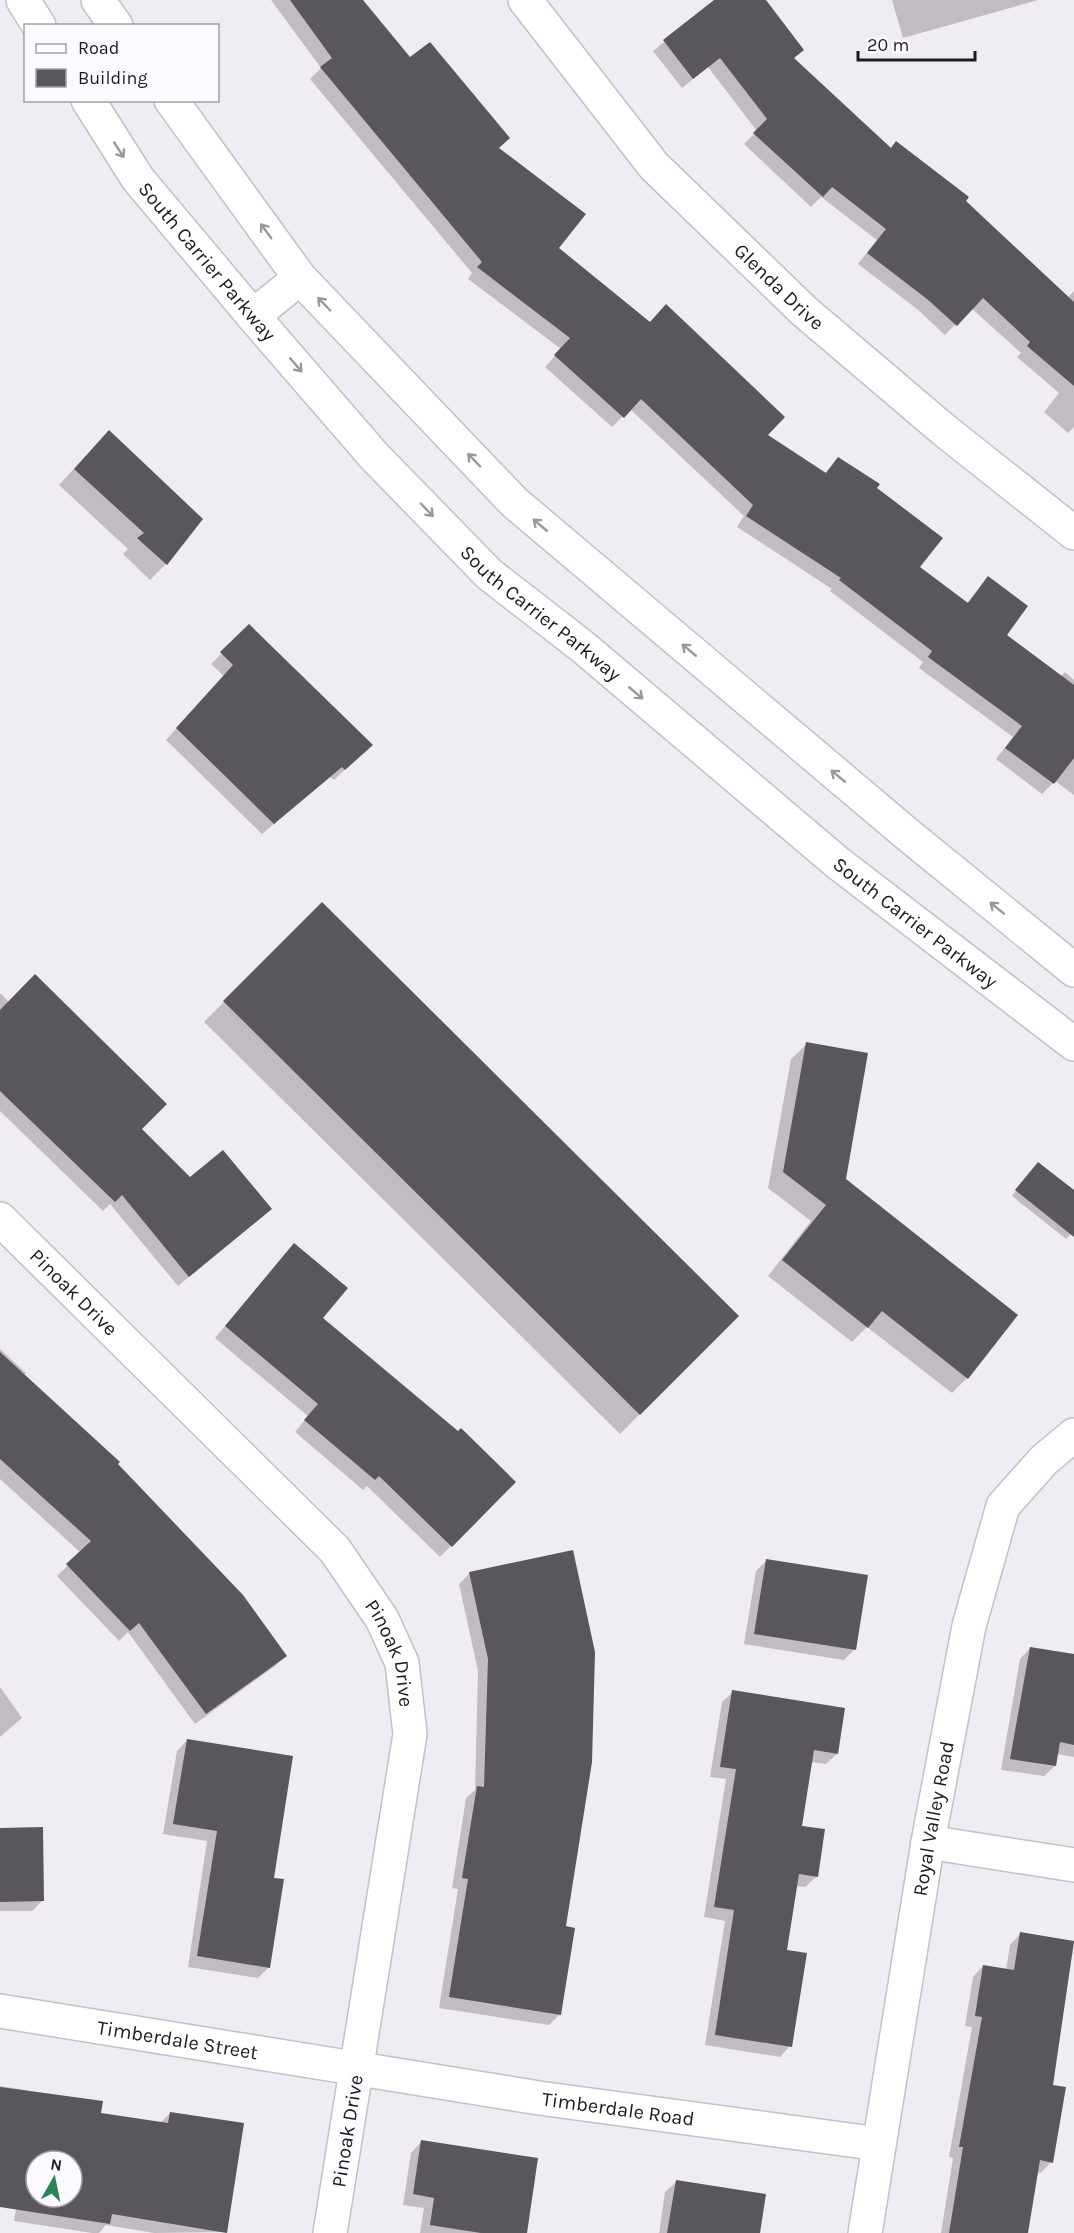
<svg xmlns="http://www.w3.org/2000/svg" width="1074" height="2233" font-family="Karla,sans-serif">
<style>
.shadow{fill:#0003;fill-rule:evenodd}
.building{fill:#59565c;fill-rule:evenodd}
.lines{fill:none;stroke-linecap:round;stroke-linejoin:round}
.street-casing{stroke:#c3c0c7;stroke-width:36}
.secondary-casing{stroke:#c3c0c7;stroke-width:36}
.street{stroke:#fff;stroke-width:33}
.secondary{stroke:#fff;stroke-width:33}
.oneway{stroke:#99989a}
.labels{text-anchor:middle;stroke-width:6;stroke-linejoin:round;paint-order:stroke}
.street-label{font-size:20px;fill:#1c1b1e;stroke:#fcfafe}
</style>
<rect width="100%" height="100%" fill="#f0ecf3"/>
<path class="shadow" d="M 271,0 L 362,0 L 410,59 L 498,149 L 557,248 L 766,435 L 824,474 L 838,459 L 875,488 L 918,568 L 966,604 L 988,578 L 1004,635 L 1060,677 L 1065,672 L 1074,680 L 1074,795 L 1055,781 L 1042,794 L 996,759 L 1013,737 L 919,668 L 923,662 L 830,591 L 832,589 L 737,527 L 744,516 L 630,409 L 612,427 L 545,367 L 561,349 L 468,279 L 472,273 L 310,79 L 321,68 Z
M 717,0 L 764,0 L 802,50 L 793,59 L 890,149 L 964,202 L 1067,298 L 1074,291 L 1074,427 L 1068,433 L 1044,412 L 1059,393 L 1017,357 L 1021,353 L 971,308 L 945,335 L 917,309 L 858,264 L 877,240 L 821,197 L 811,207 L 744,144 L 757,131 L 708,67 L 682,88 L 653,51 Z
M 892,0 L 1038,0 L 903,38 Z
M 94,447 L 201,519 L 166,564 L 150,580 L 123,554 L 128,549 L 59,485 Z
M 249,626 L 360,755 L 334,780 L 330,777 L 262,834 L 166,740 L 224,676 L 211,664 Z
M 322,904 L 737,1316 L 620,1434 L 204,1022 Z
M 0,993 L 190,1179 L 270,1209 L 178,1286 L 110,1204 L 103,1211 L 0,1111 Z
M 807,1044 L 844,1180 L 967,1378 L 952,1393 L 867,1327 L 852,1342 L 768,1276 L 811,1221 L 768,1188 L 791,1059 Z
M 1033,1169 L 1074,1192 L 1074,1231 L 1066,1239 L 1012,1196 Z
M 284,1256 L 321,1318 L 514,1482 L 440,1557 L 367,1486 L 363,1490 L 295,1432 L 308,1416 L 215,1338 Z
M 0,1349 L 26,1373 L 24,1376 L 116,1464 L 285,1656 L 275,1666 L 195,1724 L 128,1632 L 119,1641 L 57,1576 L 81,1553 L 0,1479 Z
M 767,1560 L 855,1649 L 844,1660 L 744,1644 L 756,1571 Z
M 470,1573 L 564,1928 L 560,2014 L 549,2025 L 439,2008 L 458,1889 L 452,1888 L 466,1798 L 475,1790 L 478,1671 L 459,1584 Z
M 1030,1648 L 1074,1655 L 1074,1757 L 1057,1754 L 1055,1766 L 1044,1776 L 1001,1770 L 1020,1659 Z
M 0,1687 L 22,1718 L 0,1737 Z
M 733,1692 L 837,1754 L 826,1764 L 810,1762 L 800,1827 L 816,1877 L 805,1887 L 795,1886 L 785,1951 L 790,2046 L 780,2057 L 705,2045 L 725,1921 L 704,1917 L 726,1779 L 710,1777 L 722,1702 Z
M 187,1740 L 272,1879 L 269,1967 L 258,1978 L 188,1967 L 207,1841 L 163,1834 L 177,1751 Z
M 0,1829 L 43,1900 L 32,1911 L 0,1911 Z
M 1020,1934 L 1074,1943 L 1051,2086 L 1051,2162 L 1041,2173 L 1036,2172 L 1027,2233 L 941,2233 L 953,2158 L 949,2157 L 972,2027 L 965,2026 L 973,1977 L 983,1966 L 1006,1970 L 1010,1945 Z
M 0,2086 L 101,2102 L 99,2114 L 160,2123 L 170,2113 L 225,2232 L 154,2233 L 106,2225 L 99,2233 L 92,2233 L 14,2221 L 20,2186 L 0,2183 ZM 36,2161 L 72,2161 L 72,2197 L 36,2197 Z
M 421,2142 L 525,2233 L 420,2233 L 424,2208 L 403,2205 L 411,2153 Z
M 676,2182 L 758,2233 L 659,2233 L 665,2192 Z"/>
<path class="building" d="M 290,0 L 363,0 L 410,57 L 430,42 L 510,138 L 499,148 L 586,214 L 559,248 L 650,322 L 666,304 L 785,417 L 768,435 L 826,473 L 838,457 L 880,484 L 877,488 L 943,538 L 920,567 L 968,603 L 988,576 L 1028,606 L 1007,635 L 1074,685 L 1074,758 L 1054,784 L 1005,748 L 1022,726 L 928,657 L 932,651 L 839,580 L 841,578 L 746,516 L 753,505 L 641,399 L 624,418 L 554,355 L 570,338 L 477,267 L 482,262 L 320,67 L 332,58 Z
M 714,0 L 766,0 L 804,50 L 794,58 L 891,148 L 896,141 L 969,197 L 966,201 L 1074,302 L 1074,386 L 1027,346 L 1030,342 L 983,298 L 957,326 L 927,299 L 867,253 L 886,229 L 832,187 L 823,197 L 753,133 L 767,119 L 720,58 L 693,79 L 663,40 Z
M 109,430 L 203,519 L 167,565 L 137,538 L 144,533 L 74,469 Z
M 249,624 L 373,745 L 345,770 L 342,767 L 274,824 L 176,728 L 233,665 L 220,652 Z
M 322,902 L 739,1316 L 640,1415 L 223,1001 Z
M 35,974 L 167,1104 L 142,1129 L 190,1177 L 223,1150 L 272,1209 L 189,1277 L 122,1195 L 115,1202 L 0,1091 L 0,1010 Z
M 806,1042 L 868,1053 L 846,1179 L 1018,1315 L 968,1379 L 882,1311 L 868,1328 L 782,1260 L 826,1205 L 783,1172 Z
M 1038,1162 L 1074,1190 L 1074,1237 L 1015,1190 Z
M 294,1243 L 348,1288 L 323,1318 L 458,1431 L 461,1428 L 516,1482 L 452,1547 L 379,1476 L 375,1480 L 304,1420 L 318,1404 L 225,1326 Z
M 0,1352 L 120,1462 L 118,1464 L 243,1595 L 287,1656 L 206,1714 L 139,1623 L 130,1631 L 66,1564 L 91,1541 L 0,1459 Z
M 573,1550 L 595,1652 L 592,1762 L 566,1926 L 575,1928 L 561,2015 L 449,1997 L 468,1879 L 462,1878 L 477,1786 L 484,1787 L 488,1659 L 469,1572 Z
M 766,1559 L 868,1575 L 856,1650 L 754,1634 Z
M 1030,1647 L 1074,1654 L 1074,1745 L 1060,1742 L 1056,1766 L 1010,1759 Z
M 732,1690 L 845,1708 L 838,1754 L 814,1750 L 802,1826 L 825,1829 L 818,1877 L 799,1874 L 787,1950 L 807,1953 L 792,2047 L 715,2035 L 734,1910 L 714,1907 L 736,1769 L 720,1767 Z
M 187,1739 L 293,1756 L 274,1878 L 284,1879 L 270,1968 L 197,1956 L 217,1831 L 173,1824 Z
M 43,1827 L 44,1901 L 0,1902 L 0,1828 Z
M 1020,1932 L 1074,1941 L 1053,2085 L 1066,2087 L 1053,2163 L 1040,2160 L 1028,2233 L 949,2233 L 963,2147 L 959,2147 L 982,2017 L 975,2016 L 983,1965 L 1014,1970 Z
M 0,2087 L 103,2101 L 101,2113 L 168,2123 L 170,2112 L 244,2123 L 227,2233 L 112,2214 L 110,2224 L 0,2207 ZM 36,2161 L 72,2161 L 72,2197 L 36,2197 Z
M 421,2140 L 538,2158 L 527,2233 L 481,2233 L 430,2225 L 434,2198 L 413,2194 Z
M 676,2180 L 766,2194 L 760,2233 L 667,2233 Z"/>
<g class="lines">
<defs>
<g id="street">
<path id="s1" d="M 525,0 L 654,166 L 804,311 L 944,430 L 1074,533"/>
<path id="s2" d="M 0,1219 L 335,1550 L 382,1619 L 402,1663 L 410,1734 L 330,2233"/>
<path d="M 928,1842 L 1074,1865"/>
<path id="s3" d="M 0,2011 L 539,2098 L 879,2144"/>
<path id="s4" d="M 865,2233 L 928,1842 L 969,1626 L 1003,1506 L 1044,1460 L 1074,1435"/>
</g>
<g id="secondary">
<path d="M 23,0 L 39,26"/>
<path d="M 98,0 L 116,26"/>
<path id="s5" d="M 88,100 L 138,179 L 253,316 L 374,456 L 489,574 L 583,647 L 838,863 L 1074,1044"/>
<path d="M 171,100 L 300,278 L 514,502 L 907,834 L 1074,970"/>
<path d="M 253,316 L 300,278"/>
</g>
</defs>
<use href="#street" class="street-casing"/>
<use href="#secondary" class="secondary-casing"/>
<use href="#street" class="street"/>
<use href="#secondary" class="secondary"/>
</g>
<defs><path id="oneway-shaft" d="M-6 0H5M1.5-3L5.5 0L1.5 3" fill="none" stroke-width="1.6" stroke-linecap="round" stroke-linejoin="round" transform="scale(1.5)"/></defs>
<g class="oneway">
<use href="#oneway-shaft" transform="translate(119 150) rotate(57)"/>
<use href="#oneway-shaft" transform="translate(266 231) rotate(-126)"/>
<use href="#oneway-shaft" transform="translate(324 304) rotate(-134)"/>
<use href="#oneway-shaft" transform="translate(296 365) rotate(49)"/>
<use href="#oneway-shaft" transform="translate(474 460) rotate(-134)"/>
<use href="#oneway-shaft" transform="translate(427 510) rotate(46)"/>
<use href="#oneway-shaft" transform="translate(540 525) rotate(-140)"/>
<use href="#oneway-shaft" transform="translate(689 650) rotate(-140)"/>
<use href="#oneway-shaft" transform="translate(636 693) rotate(40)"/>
<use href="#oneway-shaft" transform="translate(838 776) rotate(-140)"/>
<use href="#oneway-shaft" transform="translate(997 908) rotate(-141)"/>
</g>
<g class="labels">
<g class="street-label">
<text dy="7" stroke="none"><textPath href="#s5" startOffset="201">South Carrier Parkway</textPath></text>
<text dy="7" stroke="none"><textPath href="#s1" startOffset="384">Glenda Drive</textPath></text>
<text dy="7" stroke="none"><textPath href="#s5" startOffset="687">South Carrier Parkway</textPath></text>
<text dy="7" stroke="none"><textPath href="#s5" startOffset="1173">South Carrier Parkway</textPath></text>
<text dy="7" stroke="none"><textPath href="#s2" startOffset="104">Pinoak Drive</textPath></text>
<text dy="7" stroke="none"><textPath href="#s2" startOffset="590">Pinoak Drive</textPath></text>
<text dy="7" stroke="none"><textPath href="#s4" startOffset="420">Royal Valley Road</textPath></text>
<text dy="7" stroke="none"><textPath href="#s3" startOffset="180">Timberdale Street</textPath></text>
<text dy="7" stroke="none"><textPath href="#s3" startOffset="626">Timberdale Road</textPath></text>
<text transform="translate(347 2131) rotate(-81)" y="7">Pinoak Drive</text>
</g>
</g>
<rect x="24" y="24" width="195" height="78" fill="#fcfafe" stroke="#a2a1a4" stroke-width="1.5"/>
<rect x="36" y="44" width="30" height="9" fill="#ffffff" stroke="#a2a1a4" stroke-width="1.5"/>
<text x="78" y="54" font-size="18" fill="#1c1b1e">Road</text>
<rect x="36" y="69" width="30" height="18" fill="#59565c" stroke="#a2a1a4" stroke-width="1.5"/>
<text x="78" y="84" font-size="18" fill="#1c1b1e">Building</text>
<g transform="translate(54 2179) rotate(9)"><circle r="28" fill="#fcfafe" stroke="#a2a1a4" stroke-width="1.5"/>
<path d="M0-4.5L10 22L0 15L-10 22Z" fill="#2b8459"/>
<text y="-9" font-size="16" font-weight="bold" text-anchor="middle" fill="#1c1b1e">N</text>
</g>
<path d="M858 51v9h117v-9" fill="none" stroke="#1c1b1e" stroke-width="3"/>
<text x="867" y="51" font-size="18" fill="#1c1b1e" stroke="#fcfafe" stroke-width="4.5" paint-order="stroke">20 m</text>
</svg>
